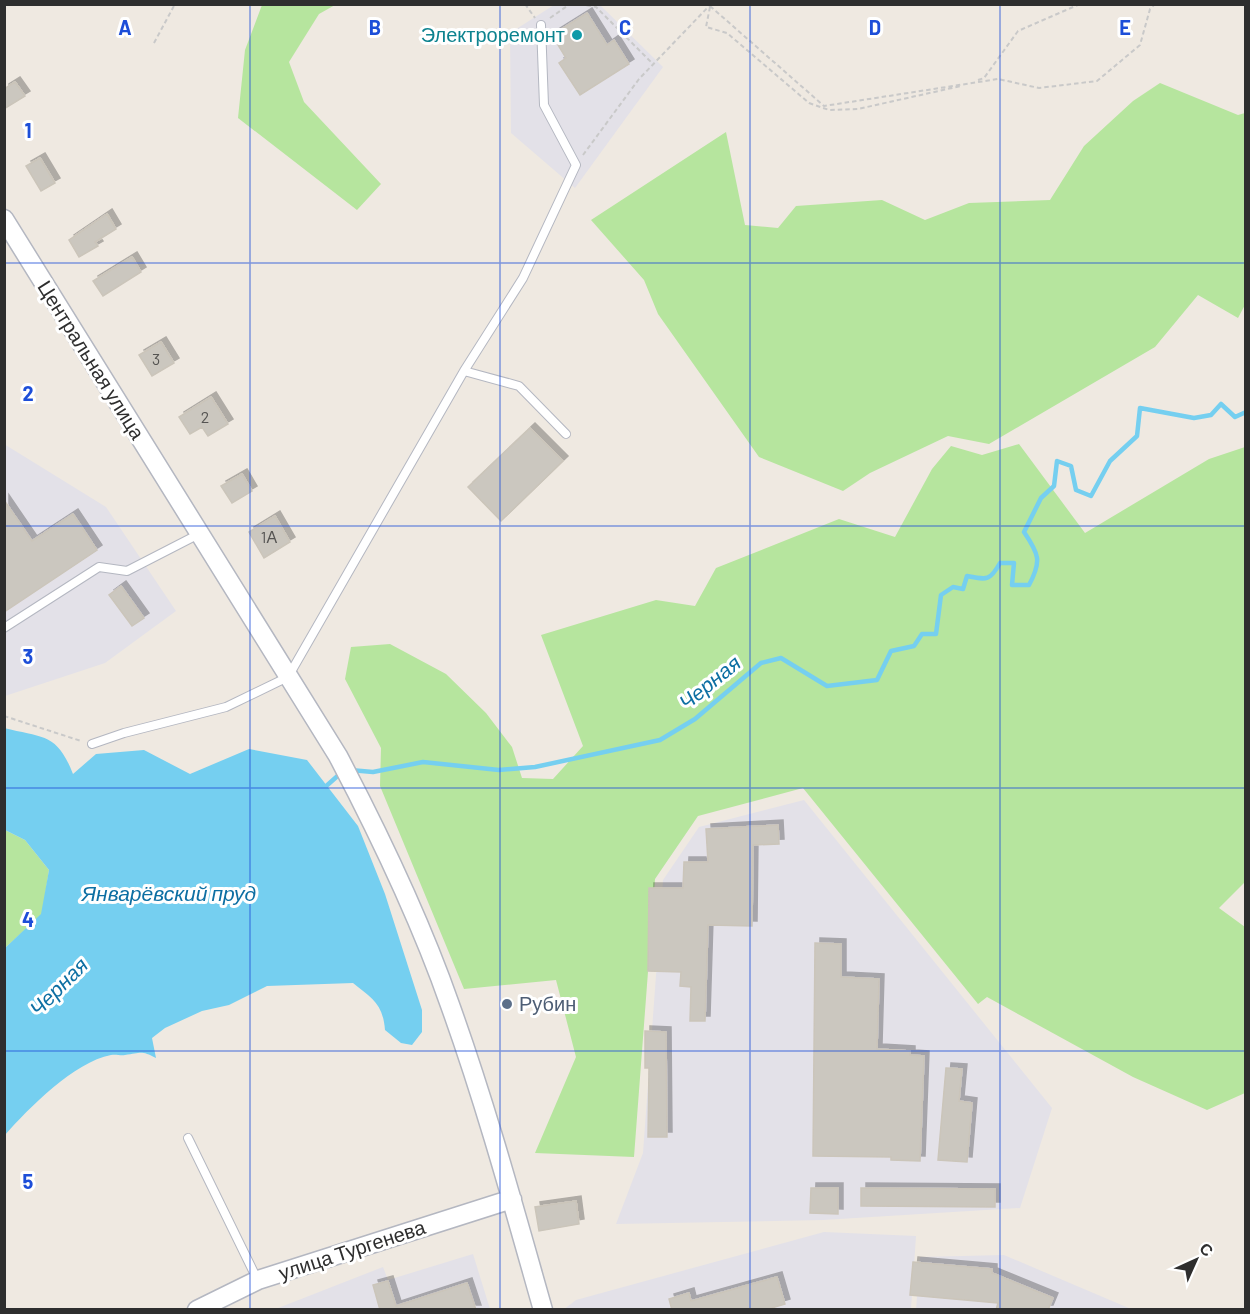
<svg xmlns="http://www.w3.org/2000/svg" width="1250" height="1314" font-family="Barlow,sans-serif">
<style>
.industrial{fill:#e3e1e8}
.green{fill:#b6e59e}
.water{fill:#75cff0}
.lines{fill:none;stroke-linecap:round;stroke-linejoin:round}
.stream{stroke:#75cff0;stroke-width:4.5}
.building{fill:#cbc7bf;stroke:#cbc5ba;stroke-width:1.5;filter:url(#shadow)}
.service-casing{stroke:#b4b7c1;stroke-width:10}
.tertiary-casing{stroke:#b4b7c1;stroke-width:21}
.path{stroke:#c9c9c9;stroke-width:2;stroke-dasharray:4.5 3;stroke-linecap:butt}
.service{stroke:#fff;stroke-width:8}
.tertiary{stroke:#fff;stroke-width:18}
.grid{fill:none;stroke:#1d4ed8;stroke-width:1.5;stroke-opacity:0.55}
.culture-dot{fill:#0f9aa8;stroke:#fff;stroke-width:2}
.service-dot{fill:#5c6f8a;stroke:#fff;stroke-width:2}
.labels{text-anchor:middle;stroke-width:6;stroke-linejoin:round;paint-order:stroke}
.number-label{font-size:16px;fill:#555452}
.culture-label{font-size:20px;fill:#0d838f;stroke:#fff;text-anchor:end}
.street-label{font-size:20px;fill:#2e2e2e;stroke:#fff}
.service-label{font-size:20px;fill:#4e5e75;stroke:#fff;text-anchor:start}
.water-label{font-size:21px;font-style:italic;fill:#0d6fa3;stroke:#fff}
.grid-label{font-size:20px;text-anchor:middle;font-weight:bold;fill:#1d4ed8;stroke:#fff;stroke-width:6;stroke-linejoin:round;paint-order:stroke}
</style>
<defs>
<filter id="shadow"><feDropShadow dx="5" dy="-5" stdDeviation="0" flood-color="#0004"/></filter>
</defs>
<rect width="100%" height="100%" fill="#efe9e1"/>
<path class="industrial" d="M 554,5 L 600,5 L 663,67 L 575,188 L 511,133 L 510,33 Z
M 4,444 L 106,507 L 176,611 L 105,663 L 5,696 Z
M 804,800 L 1052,1108 L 1020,1208 L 823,1220 L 616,1224 L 643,1153 L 663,880 L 699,827 Z
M 824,1232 L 916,1236 L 911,1309 L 563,1310 L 576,1300 Z
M 473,1254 L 490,1309 L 273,1310 L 383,1267 L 388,1280 Z
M 1004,1255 L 1131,1309 L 916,1310 L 920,1257 Z"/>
<path class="green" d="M 262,5 L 335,5 L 319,14 L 289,62 L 304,102 L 381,184 L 357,210 L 238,118 L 245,50 Z
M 1160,83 L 1238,115 L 1245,113 L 1246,303 L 1238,318 L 1198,295 L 1155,347 L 989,444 L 948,436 L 870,473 L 843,491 L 759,457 L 658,314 L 644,280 L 591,220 L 726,132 L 745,225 L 778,228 L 796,206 L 882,200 L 925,220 L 969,203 L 1050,200 L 1084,146 L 1133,101 Z
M 1019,444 L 1085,533 L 1209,459 L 1245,447 L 1245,882 L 1219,908 L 1245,927 L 1245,1093 L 1207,1110 L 1133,1077 L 987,997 L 978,1004 L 803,788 L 698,816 L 655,879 L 634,1157 L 535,1153 L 576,1057 L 556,980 L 464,989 L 380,786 L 381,748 L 345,679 L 351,647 L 390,644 L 446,674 L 486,713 L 512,747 L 522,778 L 553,779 L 583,746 L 541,635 L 656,600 L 695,606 L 716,568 L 839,519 L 895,537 L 932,469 L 951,446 L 982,455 Z
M 5,830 L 25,840 L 49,870 L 42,914 L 5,948 Z"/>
<path class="water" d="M 4,728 C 44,738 57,733 73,774 L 96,754 L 144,750 L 190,774 L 249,749 L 307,760 L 358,826 L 385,894 L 422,1010 L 422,1032 L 412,1045 L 401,1043 L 385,1030 C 383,1004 372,998 353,983 L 267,986 L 229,1005 L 202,1011 L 165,1028 L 152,1038 L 156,1058 C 141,1050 141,1053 125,1055 C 121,1056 116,1054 111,1055 C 74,1062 29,1108 5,1135 L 5,948 L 41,914 L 49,870 L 25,840 L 5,830 Z"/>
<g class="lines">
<path class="stream" d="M 350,770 L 373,772 L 423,762 L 499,770 L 535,767 L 660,740 L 695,719 L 761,663 L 781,658 L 827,686 L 877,680 L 891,651 L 914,646 L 922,634 L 936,634 L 941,595 L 953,587 L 963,589 L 967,576 C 987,580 990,581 1000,563 L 1014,563 L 1012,585 L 1029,585 C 1042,561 1039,554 1024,532 L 1041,498 L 1054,486 L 1057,461 L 1071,466 L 1076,490 L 1091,496 L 1110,461 L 1137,436 L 1140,408 L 1194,418 L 1211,415 L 1221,404 L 1235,417 L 1246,412
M 324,788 L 342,772"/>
</g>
<path class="building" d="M 587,13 L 607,45 L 614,40 L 629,64 L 580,95 L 559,63 L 566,58 L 552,35 Z
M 15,82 L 25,96 L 4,109 L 4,89 Z
M 40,158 L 55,183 L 41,191 L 26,166 Z
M 107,214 L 116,229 L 95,242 L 98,246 L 79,257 L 69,240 Z
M 132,257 L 141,272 L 103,296 L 93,281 Z
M 161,342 L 174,363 L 152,376 L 139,355 Z
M 211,397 L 228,424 L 208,436 L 202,427 L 190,434 L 179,417 Z
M 530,428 L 563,461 L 501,521 L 468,487 Z
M 242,474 L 252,491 L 232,503 L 221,486 Z
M 4,500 L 32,541 L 73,514 L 97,550 L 4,612 Z
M 275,516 L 290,542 L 264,558 L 249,532 Z
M 121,586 L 144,618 L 132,626 L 109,595 Z
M 778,825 L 779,844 L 753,845 L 752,926 L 708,925 L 705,1021 L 690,1021 L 691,987 L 680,986 L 681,972 L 648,971 L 649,888 L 683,888 L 684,862 L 708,862 L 706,829 Z
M 815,943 L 841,944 L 841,977 L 879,979 L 877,1049 L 910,1051 L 910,1055 L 924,1056 L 920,1161 L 891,1160 L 891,1157 L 813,1156 Z
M 645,1031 L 666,1032 L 667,1137 L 648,1137 L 649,1068 L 645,1068 Z
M 946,1068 L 962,1069 L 959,1101 L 972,1103 L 967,1162 L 938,1160 Z
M 811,1188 L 838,1188 L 838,1214 L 810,1213 Z
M 861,1188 L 995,1189 L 995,1207 L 861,1206 Z
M 576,1201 L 579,1224 L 539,1231 L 535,1207 Z
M 913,1262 L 992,1269 L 992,1273 L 1053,1298 L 1048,1310 L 996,1310 L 998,1303 L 910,1295 Z
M 777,1277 L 785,1304 L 765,1310 L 672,1310 L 669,1299 L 689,1293 L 691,1301 Z
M 388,1281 L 396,1306 L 467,1283 L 476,1310 L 380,1310 L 373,1285 Z"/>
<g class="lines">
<defs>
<path id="service" d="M 464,371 L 519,386 L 566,434
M 4,628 L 99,567 L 127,571 L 199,534
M 92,744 L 124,733 L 226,707 L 288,677 L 464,371 L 523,278 L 576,165 L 544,105 L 541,25
M 188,1138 L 257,1279"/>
<path id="tertiary" d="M 4,219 L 338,756 C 380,836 420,919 450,1005 C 486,1105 514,1208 543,1310
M 197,1310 L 258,1280 L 512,1199"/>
</defs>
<use href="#service" class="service-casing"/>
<use href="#tertiary" class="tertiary-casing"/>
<path class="path" d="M 525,4 L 535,18
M 579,4 L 596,7 L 653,64
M 710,6 L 824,106 L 998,79 L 1039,88 L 1097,81 L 1140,45 L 1150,9 L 1155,4
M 710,7 L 706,27 L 727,33 L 809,103 L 829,110 L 858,109 L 961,86
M 550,18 L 570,4
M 154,43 L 175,4
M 978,80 L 984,78 L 1018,31 L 1080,4
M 583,155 L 639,79 L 711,4
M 4,716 L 81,741"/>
<use href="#service" class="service"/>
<use href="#tertiary" class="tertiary"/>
</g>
<path class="grid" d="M 250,4 L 250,1310M 500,4 L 500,1310M 750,4 L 750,1310M 1000,4 L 1000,1310M 4,263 L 1246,263M 4,526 L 1246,526M 4,788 L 1246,788M 4,1051 L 1246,1051"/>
<circle class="culture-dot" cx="577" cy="35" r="6"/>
<circle class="service-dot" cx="507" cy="1004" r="6"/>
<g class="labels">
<g class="number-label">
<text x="156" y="365">3</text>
<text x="205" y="423">2</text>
<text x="269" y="543">1А</text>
</g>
<g class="culture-label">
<text x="565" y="42">Электроремонт</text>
</g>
<g class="street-label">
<text transform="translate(91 360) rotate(58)" y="7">Центральная улица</text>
<text transform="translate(352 1250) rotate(-18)" y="7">улица Тургенева</text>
</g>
<g class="service-label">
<text x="519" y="1011">Рубин</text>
</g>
<g class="water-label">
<text transform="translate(710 683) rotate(-39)" y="7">Черная</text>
<text x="169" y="901">Январёвский пруд</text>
<text transform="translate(59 987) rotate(-45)" y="7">Черная</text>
</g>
</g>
<g class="grid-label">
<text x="125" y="35">A</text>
<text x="375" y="35">B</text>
<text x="625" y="35">C</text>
<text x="875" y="35">D</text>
<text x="1125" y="35">E</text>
<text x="28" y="138">1</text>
<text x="28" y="401">2</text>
<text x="28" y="664">3</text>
<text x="28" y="927">4</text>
<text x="28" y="1189">5</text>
</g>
<rect width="1250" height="1314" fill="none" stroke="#2e2e2e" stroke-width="12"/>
<g transform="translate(1196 1260) rotate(45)" stroke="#ffffff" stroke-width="4.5" paint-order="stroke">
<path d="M0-4.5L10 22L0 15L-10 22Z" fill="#2e2e2e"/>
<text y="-9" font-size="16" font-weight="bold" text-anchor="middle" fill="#2e2e2e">С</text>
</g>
</svg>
